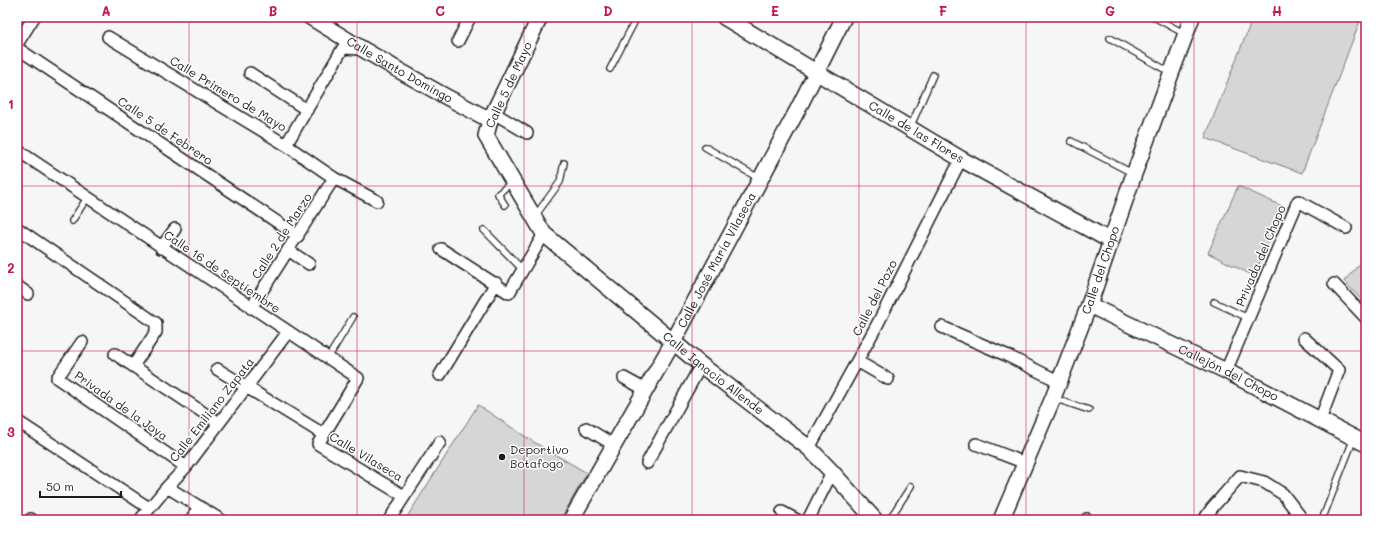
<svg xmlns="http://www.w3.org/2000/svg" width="1383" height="537" font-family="Mali,sans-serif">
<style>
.green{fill:#d6d6d6;stroke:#797979}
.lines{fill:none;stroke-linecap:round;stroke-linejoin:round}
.lane-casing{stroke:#1c1c1c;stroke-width:8}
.street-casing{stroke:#1c1c1c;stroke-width:14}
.secondary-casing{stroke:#1c1c1c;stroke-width:18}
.lane{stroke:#fff;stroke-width:5.5}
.street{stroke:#fff;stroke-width:11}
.secondary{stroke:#fff;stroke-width:15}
.grid{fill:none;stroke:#c2185b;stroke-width:1;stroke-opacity:0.55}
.poi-dot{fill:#1c1c1c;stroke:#fff;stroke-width:1.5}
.labels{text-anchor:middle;stroke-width:3;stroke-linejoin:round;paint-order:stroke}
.street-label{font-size:12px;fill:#1c1c1c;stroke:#fff}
.poi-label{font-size:12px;fill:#1c1c1c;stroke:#fff;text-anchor:start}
.neatline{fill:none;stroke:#c2185b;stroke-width:1.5}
.grid-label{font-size:13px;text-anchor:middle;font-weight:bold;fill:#c2185b}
</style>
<rect width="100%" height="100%" fill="#f6f6f6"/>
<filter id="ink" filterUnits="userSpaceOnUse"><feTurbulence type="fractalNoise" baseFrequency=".025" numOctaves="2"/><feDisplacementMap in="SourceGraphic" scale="8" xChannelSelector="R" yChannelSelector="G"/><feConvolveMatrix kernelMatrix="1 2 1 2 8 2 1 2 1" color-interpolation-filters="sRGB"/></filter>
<g filter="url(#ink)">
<path class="green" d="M 1253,17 L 1351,17 L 1360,21 L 1302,173 L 1205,138 Z
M 1238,186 L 1284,207 L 1254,276 L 1208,253 Z
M 1366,257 L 1366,305 L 1344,281 Z
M 478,405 L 532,441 L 587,473 L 560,520 L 405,520 Z"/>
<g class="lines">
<defs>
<path id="lane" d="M 584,17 L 586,18
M 1154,17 L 1185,34
M 1110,38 L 1171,73
M 610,69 L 637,17
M 910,128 L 933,75
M 1071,141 L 1134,174
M 705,147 L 760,179
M 505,205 L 498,194 L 512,182
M 535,216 L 560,182 L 564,163
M 72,221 L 87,198
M 484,230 L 523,270
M 1214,302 L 1248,318
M 328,358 L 353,317
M 1053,398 L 1089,410
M 889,520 L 911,486
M 1322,520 L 1354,438"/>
<path id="street" d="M 108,37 L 286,145 L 334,178 L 377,201
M 458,41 L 470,17
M 17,44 L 34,17
M 17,48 L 298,236
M 250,73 L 307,110
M 494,113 L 527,133
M 286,145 L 343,48 L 361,49
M 17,150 L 358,378 L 318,444 L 404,496
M 17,228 L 156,323 L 156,332 L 133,366
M 161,248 L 175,229
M 441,249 L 509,293 L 544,234
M 288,250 L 309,264
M 1334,284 L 1366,318
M 17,286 L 28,294
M 251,308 L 334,178
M 942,327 L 1006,355 L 1060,382
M 1304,338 L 1339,370 L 1320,420
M 82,342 L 57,378 L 186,467
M 115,354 L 219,423
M 857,361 L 888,379
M 217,369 L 323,434
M 1226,371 L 1298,201 L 1346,228
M 440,375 L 496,283
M 624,378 L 646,390
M 17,421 L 149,508
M 586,428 L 614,445
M 976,444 L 1025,463
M 809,448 L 877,325 L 961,159
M 647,463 L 701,365
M 167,487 L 221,520
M 782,512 L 797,520
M 31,519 L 32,520
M 1087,519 L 1088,520
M 140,520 L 167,487 L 186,467 L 288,332
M 191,520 L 199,507
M 389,520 L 440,442
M 808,520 L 832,472
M 1204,520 L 1212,508 L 1240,476 L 1264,482 L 1283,494 L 1303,520"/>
<g id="secondary">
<path id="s1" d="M 310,17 C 369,54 428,88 490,120"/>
<path id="s2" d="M 540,17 L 490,120 L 486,136 L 544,234 L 701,365 L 809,448 L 832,472 L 875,520"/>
<path id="s3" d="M 724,17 L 961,159 L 1111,241"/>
<path id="s4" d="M 1089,305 L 1226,371 L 1366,444"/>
<path id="s5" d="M 571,520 L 673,342 L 798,109 L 844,17"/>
<path id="s6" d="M 1001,520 L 1053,398 L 1089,305 L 1134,174 L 1192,17"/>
</g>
</defs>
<use href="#lane" class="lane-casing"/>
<use href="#street" class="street-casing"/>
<use href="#secondary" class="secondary-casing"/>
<use href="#lane" class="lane"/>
<use href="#street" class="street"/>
<use href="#secondary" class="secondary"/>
</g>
</g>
<path class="grid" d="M 189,17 L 189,520M 357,17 L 357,520M 524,17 L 524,520M 692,17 L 692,520M 859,17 L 859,520M 1026,17 L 1026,520M 1194,17 L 1194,520M 17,186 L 1366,186M 17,351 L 1366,351"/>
<circle class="poi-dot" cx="502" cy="457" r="4"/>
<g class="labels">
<g class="street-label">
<text dy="4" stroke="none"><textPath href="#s1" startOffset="104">Calle Santo Domingo</textPath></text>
<text transform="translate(509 85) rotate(-65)" y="4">Calle 5 de Mayo</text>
<text transform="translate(228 94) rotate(31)" y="4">Calle Primero de Mayo</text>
<text transform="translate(165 131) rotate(34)" y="4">Calle 5 de Febrero</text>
<text dy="4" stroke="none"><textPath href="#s3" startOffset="224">Calle de las Flores</textPath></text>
<text transform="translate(282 236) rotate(-57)" y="4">Calle 2 de Marzo</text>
<text transform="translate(1261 256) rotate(-67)" y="4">Privada del Chopo</text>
<text dy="4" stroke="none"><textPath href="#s5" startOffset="298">Calle José María Vilaseca</textPath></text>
<text dy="4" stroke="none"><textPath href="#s6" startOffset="269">Calle del Chopo</textPath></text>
<text transform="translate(222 272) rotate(34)" y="4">Calle 16 de Septiembre</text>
<text transform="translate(875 298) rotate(-63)" y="4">Calle del Pozo</text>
<text dy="4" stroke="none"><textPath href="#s2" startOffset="464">Calle Ignacio Allende</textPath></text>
<text dy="4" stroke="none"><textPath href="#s4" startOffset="155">Callejón del Chopo</textPath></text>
<text transform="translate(121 406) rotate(35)" y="4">Privada de la Joya</text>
<text transform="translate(212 410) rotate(-52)" y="4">Calle Emiliano Zapata</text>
<text transform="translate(366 457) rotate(31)" y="4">Calle Vilaseca</text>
</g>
<g class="poi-label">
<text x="510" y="454">Deportivo<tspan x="510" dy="14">Botafogo</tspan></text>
</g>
</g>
<rect width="1383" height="537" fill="none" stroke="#fff" stroke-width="44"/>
<path d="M40 491v6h81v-6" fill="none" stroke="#1c1c1c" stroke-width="2"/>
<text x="46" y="491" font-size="12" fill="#1c1c1c" stroke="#ffffff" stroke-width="3" paint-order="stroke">50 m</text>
<rect x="22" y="22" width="1339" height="493" class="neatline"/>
<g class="grid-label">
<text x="106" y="16">A</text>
<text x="273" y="16">B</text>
<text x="440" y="16">C</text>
<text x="608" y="16">D</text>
<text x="775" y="16">E</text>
<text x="943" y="16">F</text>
<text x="1110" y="16">G</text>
<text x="1277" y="16">H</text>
<text x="11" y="109">1</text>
<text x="11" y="273">2</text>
<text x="11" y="437">3</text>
</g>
</svg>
